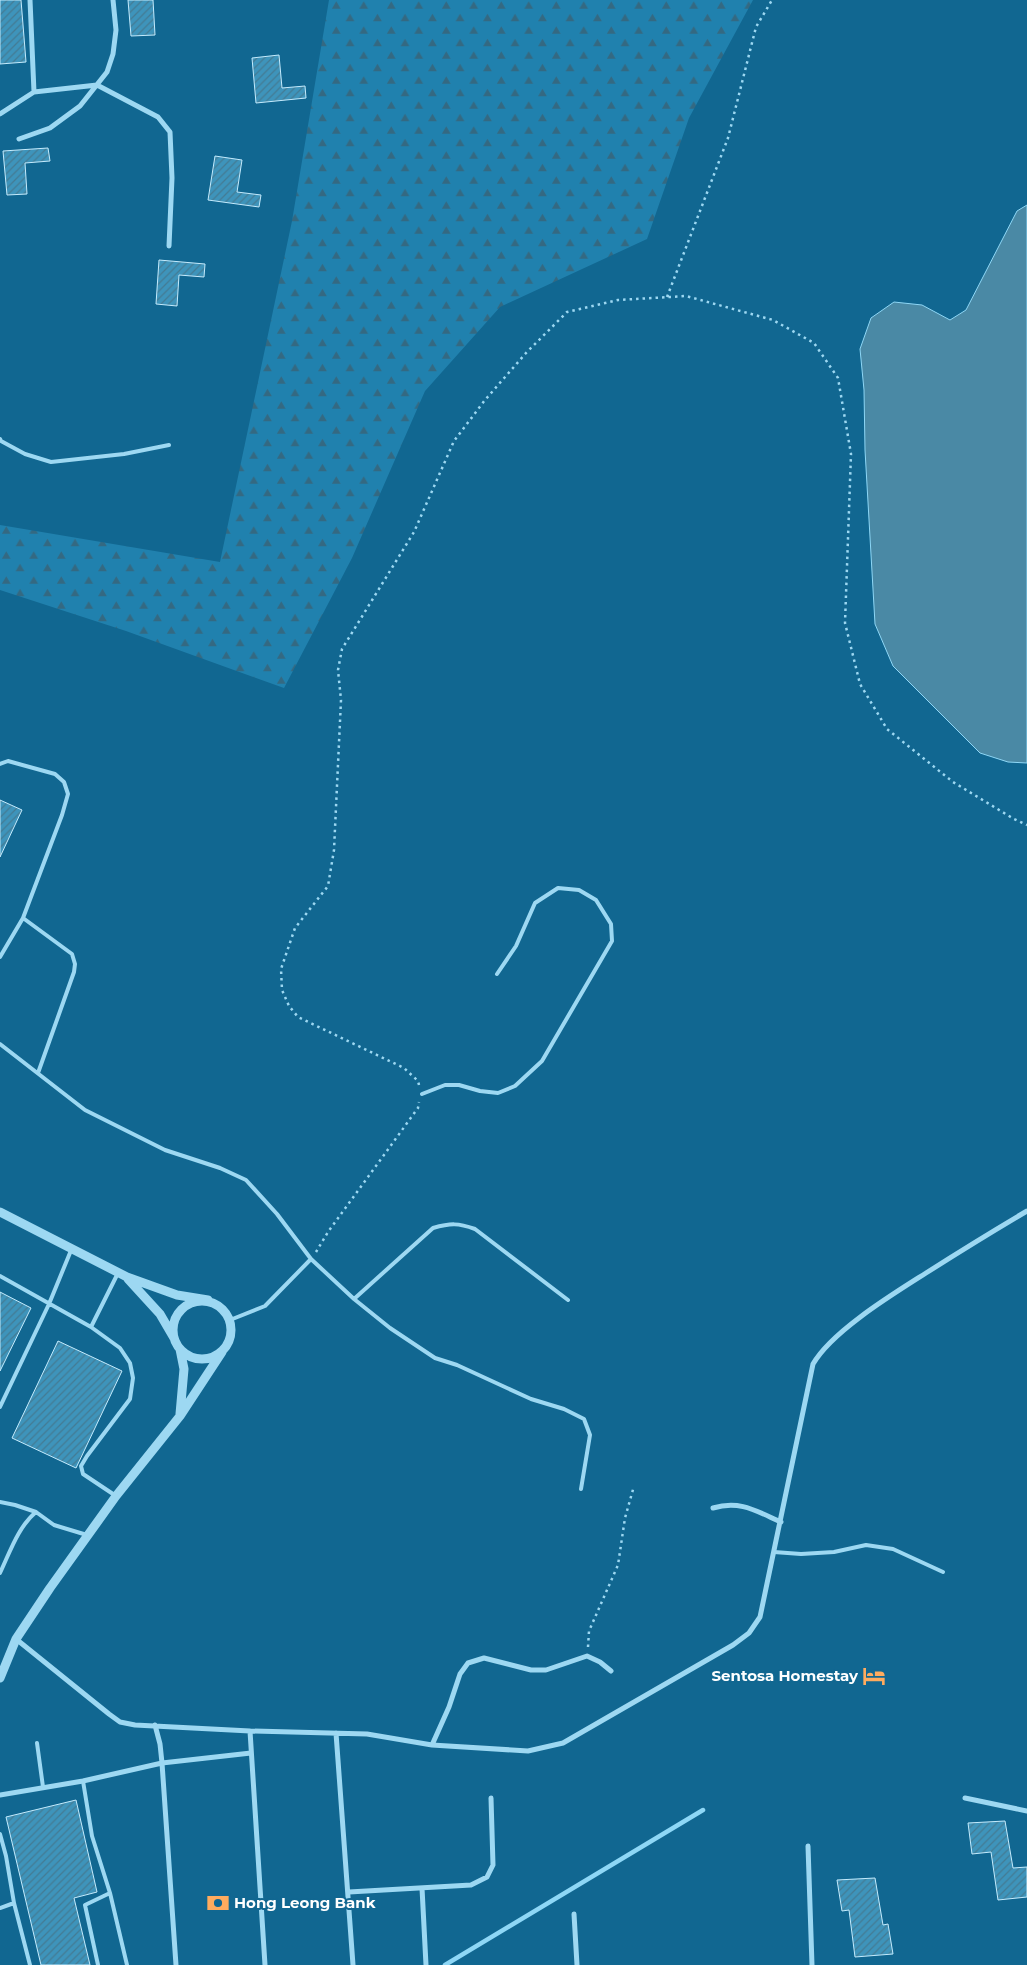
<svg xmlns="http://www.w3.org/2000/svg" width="1027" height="1965" font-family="Montserrat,sans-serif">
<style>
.forest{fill:url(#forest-firs)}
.water{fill:#4a89a5;stroke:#8ed7f6}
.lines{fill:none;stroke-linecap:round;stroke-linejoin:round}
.stream{stroke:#8ed7f6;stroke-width:4.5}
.building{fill:url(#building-hatch);stroke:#c4ebfd}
.path{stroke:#9dd8f2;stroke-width:2.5;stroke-dasharray:2.5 4;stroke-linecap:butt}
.service{stroke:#9dd8f2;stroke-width:4}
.minor{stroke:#9dd8f2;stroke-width:5}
.tertiary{stroke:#9dd8f2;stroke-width:9}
.labels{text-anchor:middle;stroke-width:4;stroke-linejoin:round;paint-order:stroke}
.poi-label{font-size:15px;font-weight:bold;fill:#fff;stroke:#116791;text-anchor:end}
</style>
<defs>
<pattern id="forest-firs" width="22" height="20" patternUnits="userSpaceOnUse" patternTransform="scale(1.25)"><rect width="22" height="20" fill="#2081ae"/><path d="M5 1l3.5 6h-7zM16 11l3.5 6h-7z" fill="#346982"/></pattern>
<pattern id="building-hatch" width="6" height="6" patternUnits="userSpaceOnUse" patternTransform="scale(1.25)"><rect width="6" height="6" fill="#3e94bb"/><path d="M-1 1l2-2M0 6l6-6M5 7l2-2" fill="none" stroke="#437b94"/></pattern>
</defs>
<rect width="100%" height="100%" fill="#116791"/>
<path class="forest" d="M 329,0 L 753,0 L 689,118 L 647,239 L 500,307 L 425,391 L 352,558 L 284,688 L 126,631 L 0,590 L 0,525 L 220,562 L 292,221 Z"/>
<path class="water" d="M 1027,205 L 1027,763 L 1008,762 L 980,753 L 893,666 L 875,624 L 865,450 L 864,390 L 860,349 L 871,318 L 894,302 L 922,305 L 950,320 L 966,310 L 1017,211 Z"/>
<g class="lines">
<path class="stream" d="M 445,1965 L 703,1810"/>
</g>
<path class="building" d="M 0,0 L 21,0 L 26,62 L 0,64 Z
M 128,0 L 153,0 L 155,35 L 131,36 Z
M 279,55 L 282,88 L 305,86 L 306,98 L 256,103 L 252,58 Z
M 48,148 L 50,161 L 25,163 L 27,194 L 7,195 L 3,151 Z
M 215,156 L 242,160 L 237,192 L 261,195 L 259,207 L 208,200 Z
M 159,260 L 205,264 L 204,277 L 179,275 L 177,306 L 156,304 Z
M 0,800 L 22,810 L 0,857 Z
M 0,1292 L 31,1308 L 0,1371 Z
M 58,1341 L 122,1371 L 76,1468 L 12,1438 Z
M 76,1800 L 97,1892 L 74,1898 L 90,1965 L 41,1965 L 6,1817 Z
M 1005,1821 L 1013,1868 L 1027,1867 L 1027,1897 L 998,1900 L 991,1852 L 972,1854 L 968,1823 Z
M 875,1878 L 883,1925 L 888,1924 L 893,1954 L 855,1957 L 849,1910 L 842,1911 L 837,1880 Z"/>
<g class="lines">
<path class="path" d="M 667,297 L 728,138 L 756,27 L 772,0
M 419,1085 L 418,1081 L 404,1068 L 298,1017 L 289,1006 L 282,990 L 281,969 L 295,928 L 328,886 L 334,850 L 341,700 L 338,670 L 342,649 L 414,532 L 454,441 L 485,400 L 526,353 L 567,312 L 618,300 L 686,296 L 773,320 L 814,343 L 838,378 L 851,454 L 845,623 L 860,684 L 887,729 L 953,782 L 1014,819 L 1027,825
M 316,1252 L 328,1232 L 418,1108 L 419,1102
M 588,1647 L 589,1631 L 618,1565 L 625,1518 L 634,1486"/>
<path class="service" d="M 0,439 L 1,441 L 25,454 L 51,462 L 124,454 L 169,445
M 0,764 L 8,761 L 55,774 L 64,782 L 68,794 L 62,815 L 23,918 L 0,957
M 23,918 L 72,954 L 75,964 L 74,972 L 38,1073
M 0,1044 L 85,1110 L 165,1150 L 220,1168 L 246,1180 L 277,1214 L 311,1259
M 422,1094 L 445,1085 L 459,1085 L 480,1091 L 498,1093 L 515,1086 L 542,1061 L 612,941 L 611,924 L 596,900 L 579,890 L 558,888 L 535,903 L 516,946 L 497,974
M 0,1276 L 91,1327 L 120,1348 L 130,1363 L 133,1378 L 130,1399 L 87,1456 L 81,1466 L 83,1474 L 116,1496
M 354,1299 L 433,1228 C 451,1223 458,1223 475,1229 L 568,1300
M 230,1320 L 265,1306 L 311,1259 L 354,1299 L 390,1328 L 435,1358 L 457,1365 L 531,1399 L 564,1409 L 584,1419 L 590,1435 L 581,1489
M 91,1327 L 118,1273
M 0,1407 L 49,1304 L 72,1248
M 0,1502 L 15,1505 L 36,1512
M 774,1552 L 801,1554 L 834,1552 L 866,1545 L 893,1549 L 943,1572
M 0,1573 C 10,1552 18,1527 36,1512 L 54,1525 L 87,1535
M 37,1743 L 43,1787
M 83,1781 L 92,1836 L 110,1893 L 127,1965
M 0,1834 L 6,1856 L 14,1903 L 30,1965
M 0,1908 L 14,1903
M 98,1965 L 85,1905 L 110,1893"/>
<path class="minor" d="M 30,0 L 34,92
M 0,114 L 34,92 L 97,85 L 158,117 L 170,132 L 172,178 L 169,246
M 19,139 L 50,128 L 80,106 L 107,72 L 113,54 L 116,30 L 113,0
M 713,1508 C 740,1500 756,1511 781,1522
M 16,1639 L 109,1714 L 120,1722 L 135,1725 L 250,1731 L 367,1734 L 432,1745 L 528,1751 L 563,1743 L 733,1645 L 749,1633 L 760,1617 L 813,1364 C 832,1331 893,1294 926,1273 C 959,1252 993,1231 1027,1211
M 155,1725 L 160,1744 L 162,1763 L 176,1965
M 250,1731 L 265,1965
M 336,1733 L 353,1965
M 432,1745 L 449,1707 L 460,1674 L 468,1663 L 484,1658 L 531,1670 L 546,1670 L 587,1656 L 600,1662 L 611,1671
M 0,1795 L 83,1781 L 162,1763 L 251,1753
M 965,1798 L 1027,1811
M 808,1846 L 812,1965
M 422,1888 L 426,1965
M 349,1892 L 471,1885 L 487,1877 L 493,1865 L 491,1798
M 574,1914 L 577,1965"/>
<path class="tertiary" d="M 0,1212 L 127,1277 L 177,1295 L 208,1300
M 128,1279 L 160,1314 L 174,1338
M173 1330a29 29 0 1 1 58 0a29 29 0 1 1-58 0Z
M 180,1349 L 184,1369 L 180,1414
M 0,1678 L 16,1639 L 50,1588 L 116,1496 L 180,1416 L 222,1352"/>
</g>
<defs>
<symbol id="hotel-bare" viewBox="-9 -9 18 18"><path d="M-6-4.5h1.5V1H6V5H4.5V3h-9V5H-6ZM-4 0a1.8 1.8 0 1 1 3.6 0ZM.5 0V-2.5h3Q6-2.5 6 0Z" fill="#ffab5e" stroke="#116791" stroke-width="2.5" paint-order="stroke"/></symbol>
<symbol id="bank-bare" viewBox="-9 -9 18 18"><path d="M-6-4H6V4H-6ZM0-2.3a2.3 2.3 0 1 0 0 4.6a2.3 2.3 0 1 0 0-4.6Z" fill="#ffab5e" stroke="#116791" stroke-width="2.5" paint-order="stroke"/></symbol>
</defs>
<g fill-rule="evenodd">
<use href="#hotel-bare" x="858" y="1660" width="32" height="32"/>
<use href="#bank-bare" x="202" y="1887" width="32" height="32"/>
</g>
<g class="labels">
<g class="poi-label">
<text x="858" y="1681">Sentosa Homestay</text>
<text x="234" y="1908" text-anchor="start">Hong Leong Bank</text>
</g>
</g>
</svg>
